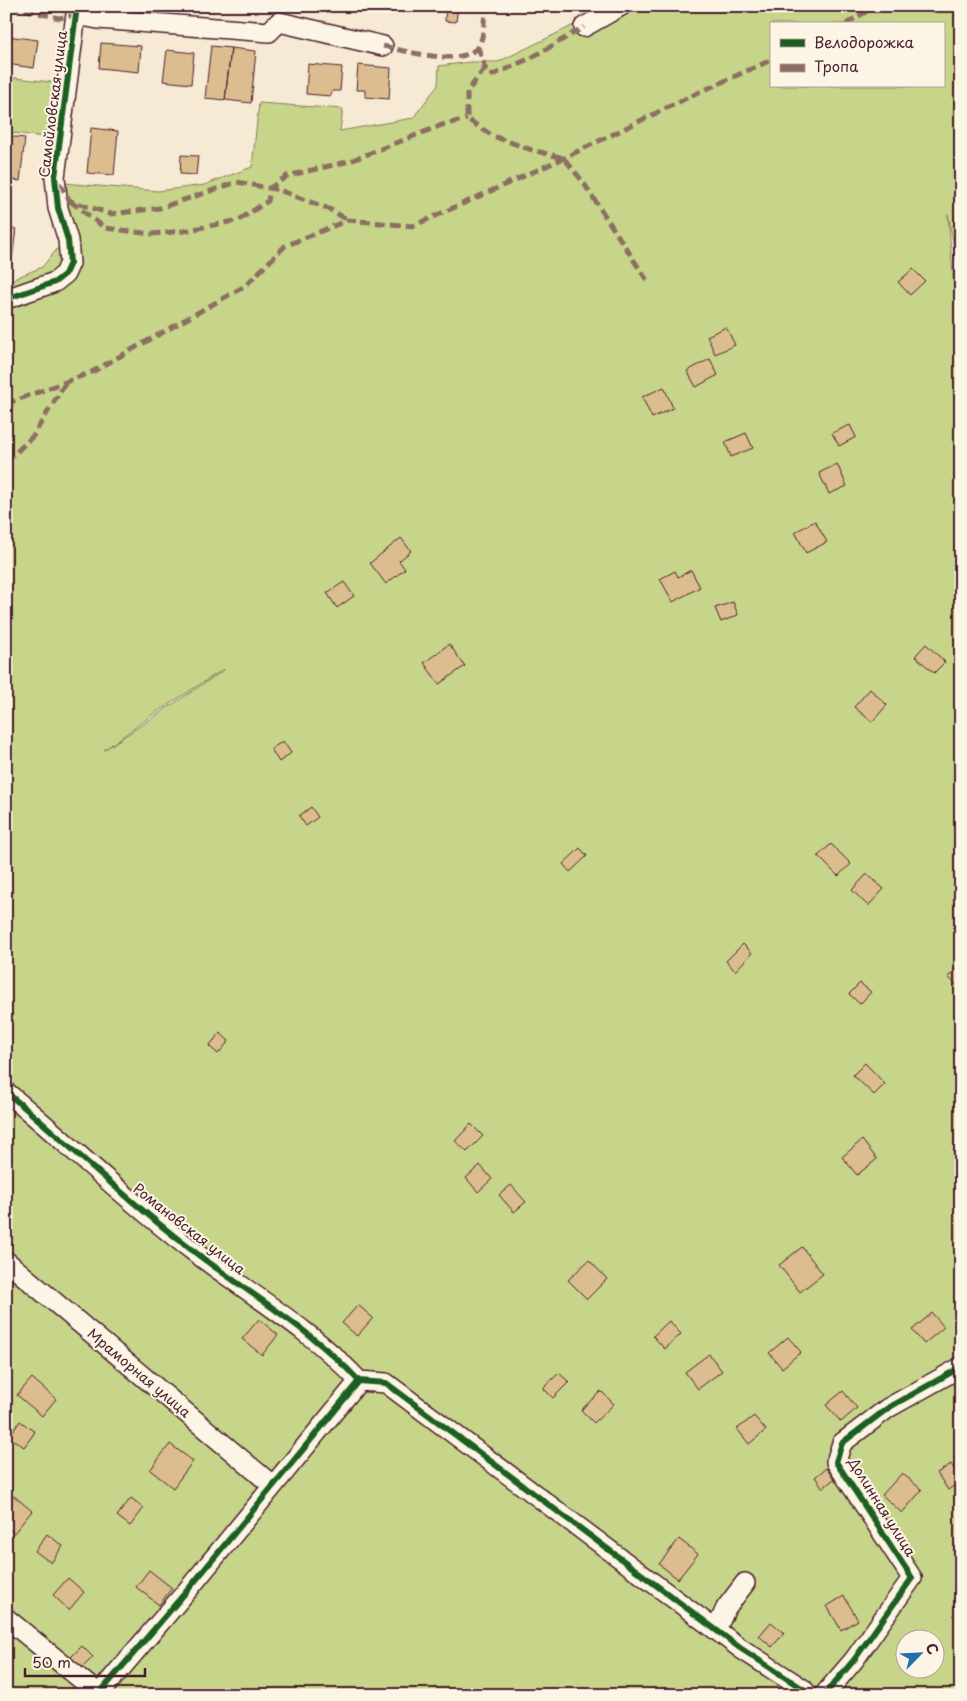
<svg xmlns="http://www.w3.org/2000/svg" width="967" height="1701" font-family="'Playpen Sans',sans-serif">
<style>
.green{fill:#c6d589;stroke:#887a5a;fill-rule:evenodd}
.building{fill:#dcbd8f;stroke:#4a1f2b}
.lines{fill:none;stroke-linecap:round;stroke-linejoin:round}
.minor-casing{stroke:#4a1f2b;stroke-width:22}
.minor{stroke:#fcf5e5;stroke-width:19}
.quiet{stroke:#8d6e63;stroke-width:5;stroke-dasharray:10 5;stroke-linecap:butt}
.cycleway-casing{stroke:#fcf5e5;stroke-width:9}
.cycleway{stroke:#1b5e20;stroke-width:6}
.labels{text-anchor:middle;stroke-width:4;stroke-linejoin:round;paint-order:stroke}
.street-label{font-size:14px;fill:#4a1f2b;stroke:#fcf5e5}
</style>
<rect width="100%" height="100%" fill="#f6ead4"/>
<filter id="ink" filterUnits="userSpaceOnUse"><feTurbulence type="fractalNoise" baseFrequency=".02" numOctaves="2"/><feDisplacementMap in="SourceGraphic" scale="10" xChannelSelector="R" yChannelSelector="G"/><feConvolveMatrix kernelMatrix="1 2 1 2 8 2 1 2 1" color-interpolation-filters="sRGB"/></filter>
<g filter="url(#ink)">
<path class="green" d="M 607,6 L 961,6 L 961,286 L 948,214 L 955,299 L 961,297 L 961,1695 L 6,1695 L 6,282 L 42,267 L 63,242 L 64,209 L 63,183 L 158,191 L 204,185 L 252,167 L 259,103 L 343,109 L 340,131 L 413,118 L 438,85 L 439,66 L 470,62 L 498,62 L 568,28 ZM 771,24 L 943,24 L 943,86 L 771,86 ZM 224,669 L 224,670 L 104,750 L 152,715 ZM 904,1638 L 934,1638 L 934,1668 L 904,1668 Z
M 6,77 L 60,83 L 52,138 L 6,132 Z"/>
<path class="building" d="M 446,6 L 458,6 L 456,22 L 445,21 Z
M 7,36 L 38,40 L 34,68 L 6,64 Z
M 101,43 L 141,46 L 139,72 L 99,68 Z
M 211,46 L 231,48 L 225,100 L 205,98 Z
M 231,48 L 256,51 L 251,103 L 225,100 Z
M 167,50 L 194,53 L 191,84 L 163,81 Z
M 308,64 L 342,67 L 340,91 L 332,91 L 331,96 L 306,94 Z
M 358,65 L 391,68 L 389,99 L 365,97 L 365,90 L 356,90 Z
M 91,128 L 118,131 L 114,175 L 87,173 Z
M 6,136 L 25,138 L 20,181 L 6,179 Z
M 181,155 L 198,156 L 196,175 L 180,174 Z
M 6,228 L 16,229 L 12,260 L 6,259 Z
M 913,269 L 925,281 L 910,295 L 898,282 Z
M 726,327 L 735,345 L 715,354 L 707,336 Z
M 710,359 L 718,375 L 696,387 L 687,371 Z
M 664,387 L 673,408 L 652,418 L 642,397 Z
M 850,425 L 856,437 L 839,446 L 832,433 Z
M 746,433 L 753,448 L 731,457 L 725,442 Z
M 837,464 L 847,486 L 829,494 L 819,473 Z
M 815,521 L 827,542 L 806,553 L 795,532 Z
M 401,538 L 411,551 L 399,561 L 405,569 L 386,584 L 370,563 Z
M 691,570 L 700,587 L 673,602 L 660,579 L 675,571 L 678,577 Z
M 344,582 L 354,596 L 337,608 L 327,593 Z
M 733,602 L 738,615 L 721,622 L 715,608 Z
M 449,644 L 465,666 L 439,684 L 424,663 Z
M 926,644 L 945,662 L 934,673 L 915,656 Z
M 870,689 L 887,705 L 872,722 L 854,707 Z
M 283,741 L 291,753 L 279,762 L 271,749 Z
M 311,807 L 318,817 L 306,826 L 299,816 Z
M 831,844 L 851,864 L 838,876 L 818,856 Z
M 580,848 L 587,856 L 570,872 L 563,864 Z
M 867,874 L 884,889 L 868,906 L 852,890 Z
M 743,944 L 752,953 L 735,971 L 726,961 Z
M 961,964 L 961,989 L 948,977 Z
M 860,983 L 871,992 L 860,1004 L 849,994 Z
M 220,1033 L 229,1041 L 218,1054 L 209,1046 Z
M 865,1063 L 885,1084 L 874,1095 L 853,1075 Z
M 471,1124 L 483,1136 L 467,1152 L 455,1141 Z
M 862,1140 L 877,1159 L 857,1175 L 842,1157 Z
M 480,1165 L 492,1179 L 478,1192 L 466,1178 Z
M 961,1170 L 961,1183 L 955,1175 Z
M 511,1185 L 526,1202 L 514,1212 L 499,1195 Z
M 802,1247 L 823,1274 L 800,1292 L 779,1265 Z
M 589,1260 L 607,1279 L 587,1299 L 568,1280 Z
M 358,1305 L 373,1318 L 357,1336 L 342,1323 Z
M 932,1313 L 944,1327 L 924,1344 L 912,1330 Z
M 259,1319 L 278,1335 L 262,1355 L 242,1339 Z
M 669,1321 L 681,1334 L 665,1349 L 653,1336 Z
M 788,1337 L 801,1352 L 782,1368 L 769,1353 Z
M 709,1354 L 722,1371 L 698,1389 L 685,1372 Z
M 559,1373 L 569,1382 L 553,1398 L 543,1388 Z
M 32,1378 L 56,1399 L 42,1416 L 17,1395 Z
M 601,1391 L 614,1404 L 594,1423 L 581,1410 Z
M 843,1391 L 857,1408 L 841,1422 L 826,1405 Z
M 754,1416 L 766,1430 L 749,1444 L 737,1429 Z
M 20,1421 L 35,1432 L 24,1447 L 9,1437 Z
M 170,1444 L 193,1461 L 173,1488 L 150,1470 Z
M 951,1464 L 961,1479 L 961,1481 L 948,1490 L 937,1473 Z
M 826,1468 L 834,1479 L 823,1488 L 815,1477 Z
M 902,1473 L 922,1490 L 902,1513 L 882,1495 Z
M 14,1496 L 32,1511 L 14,1533 L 6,1527 L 6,1505 Z
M 131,1498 L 144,1508 L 130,1526 L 117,1516 Z
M 47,1534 L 63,1546 L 51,1563 L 35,1551 Z
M 679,1539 L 698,1554 L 678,1579 L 659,1564 Z
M 149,1570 L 172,1588 L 159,1605 L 136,1587 Z
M 68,1578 L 84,1592 L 69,1610 L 53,1595 Z
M 844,1596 L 858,1620 L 841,1630 L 827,1606 Z
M 771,1622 L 784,1633 L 772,1647 L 759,1636 Z
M 82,1646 L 93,1657 L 82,1668 L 71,1657 Z"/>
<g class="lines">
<defs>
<path id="minor" d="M 76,15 L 98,19 L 269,32 L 279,22
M 279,22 L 383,46
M 584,27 L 621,6
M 6,299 L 55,282 L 65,274 L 70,263 L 68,240 L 58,208 L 55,177 L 77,6
M 6,1092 C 69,1144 127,1201 192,1250 C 248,1293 311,1329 359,1381
M 6,1261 L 272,1485
M 6,1618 L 99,1694
M 716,1630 L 726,1608 L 745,1583
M 98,1695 L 191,1586 L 359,1381 L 386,1383 L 740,1648 L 803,1689 L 808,1695
M 824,1695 L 854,1660 L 912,1578 L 836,1462 L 842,1443 L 888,1408 L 961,1367"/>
</defs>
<use href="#minor" class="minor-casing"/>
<use href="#minor" class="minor"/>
<path class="quiet" d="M 10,6 L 59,18 L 76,15
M 846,24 L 875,6
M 383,46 C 406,51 459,67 477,48 C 485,38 484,18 485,6
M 478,47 L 485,68 L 493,75 L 533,57 L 584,27
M 485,68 L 467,92 L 467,119 L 493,136 L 532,150 L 564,158 L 583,182 L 648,282
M 59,183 L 70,201 L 111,214 L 160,208 L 237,182 L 279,190 L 329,209 L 348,220
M 70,201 L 105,228 L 151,234 L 184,231 L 239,220 L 268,201 L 270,188 L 287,176 L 350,161 L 442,125 L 467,119
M 6,404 L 92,372 L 245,286 L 285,246 L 348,220 L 413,226 L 564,158 L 689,97 L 771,60
M 6,462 L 33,436 L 66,382"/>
<defs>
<path id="cycleway" d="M 6,299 L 55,282 L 65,274 L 70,263 L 68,240 L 58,208 L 55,177 L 77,6
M 6,1092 C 69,1144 127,1201 192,1250 C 248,1293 311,1329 359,1381
M 98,1695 L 191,1586 L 359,1381 L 386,1383 L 740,1648 L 803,1689 L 808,1695
M 824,1695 L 854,1660 L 912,1578 L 836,1462 L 842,1443 L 888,1408 L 961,1367"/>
</defs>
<use href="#cycleway" class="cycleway-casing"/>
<use href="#cycleway" class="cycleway"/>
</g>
</g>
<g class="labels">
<g class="street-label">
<text transform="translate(53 104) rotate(-83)" y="5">Самойловская улица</text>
<text transform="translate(189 1229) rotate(38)" y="5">Романовская улица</text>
<text transform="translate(139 1373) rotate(40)" y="5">Мраморная улица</text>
<text transform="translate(882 1507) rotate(58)" y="5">Долинная улица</text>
</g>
</g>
<rect width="967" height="1701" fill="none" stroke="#fcf5e5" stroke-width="25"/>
<rect x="12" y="12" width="942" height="1676" fill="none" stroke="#4a1f2b" stroke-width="2" filter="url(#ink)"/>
<rect x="770" y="22" width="175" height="65" fill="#fcf5e5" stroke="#b59f9b"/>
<rect x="780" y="39" width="25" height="8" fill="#1b5e20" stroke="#b59f9b"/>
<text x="814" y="48" font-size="15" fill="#4a1f2b">Велодорожка</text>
<rect x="780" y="64" width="25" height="8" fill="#8d6e63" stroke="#b59f9b"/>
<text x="814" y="72" font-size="15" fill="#4a1f2b">Тропа</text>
<g transform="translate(920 1654) rotate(66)"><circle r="24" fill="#fcf5e5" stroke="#b59f9b"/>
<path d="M0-4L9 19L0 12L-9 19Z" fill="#1f6fb2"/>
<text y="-8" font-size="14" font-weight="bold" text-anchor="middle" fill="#4a1f2b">С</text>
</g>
<path d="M25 1668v8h120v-8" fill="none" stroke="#4a1f2b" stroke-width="2.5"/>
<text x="32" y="1668" font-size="15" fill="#4a1f2b" stroke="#fcf5e5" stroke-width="4" paint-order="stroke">50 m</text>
</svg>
